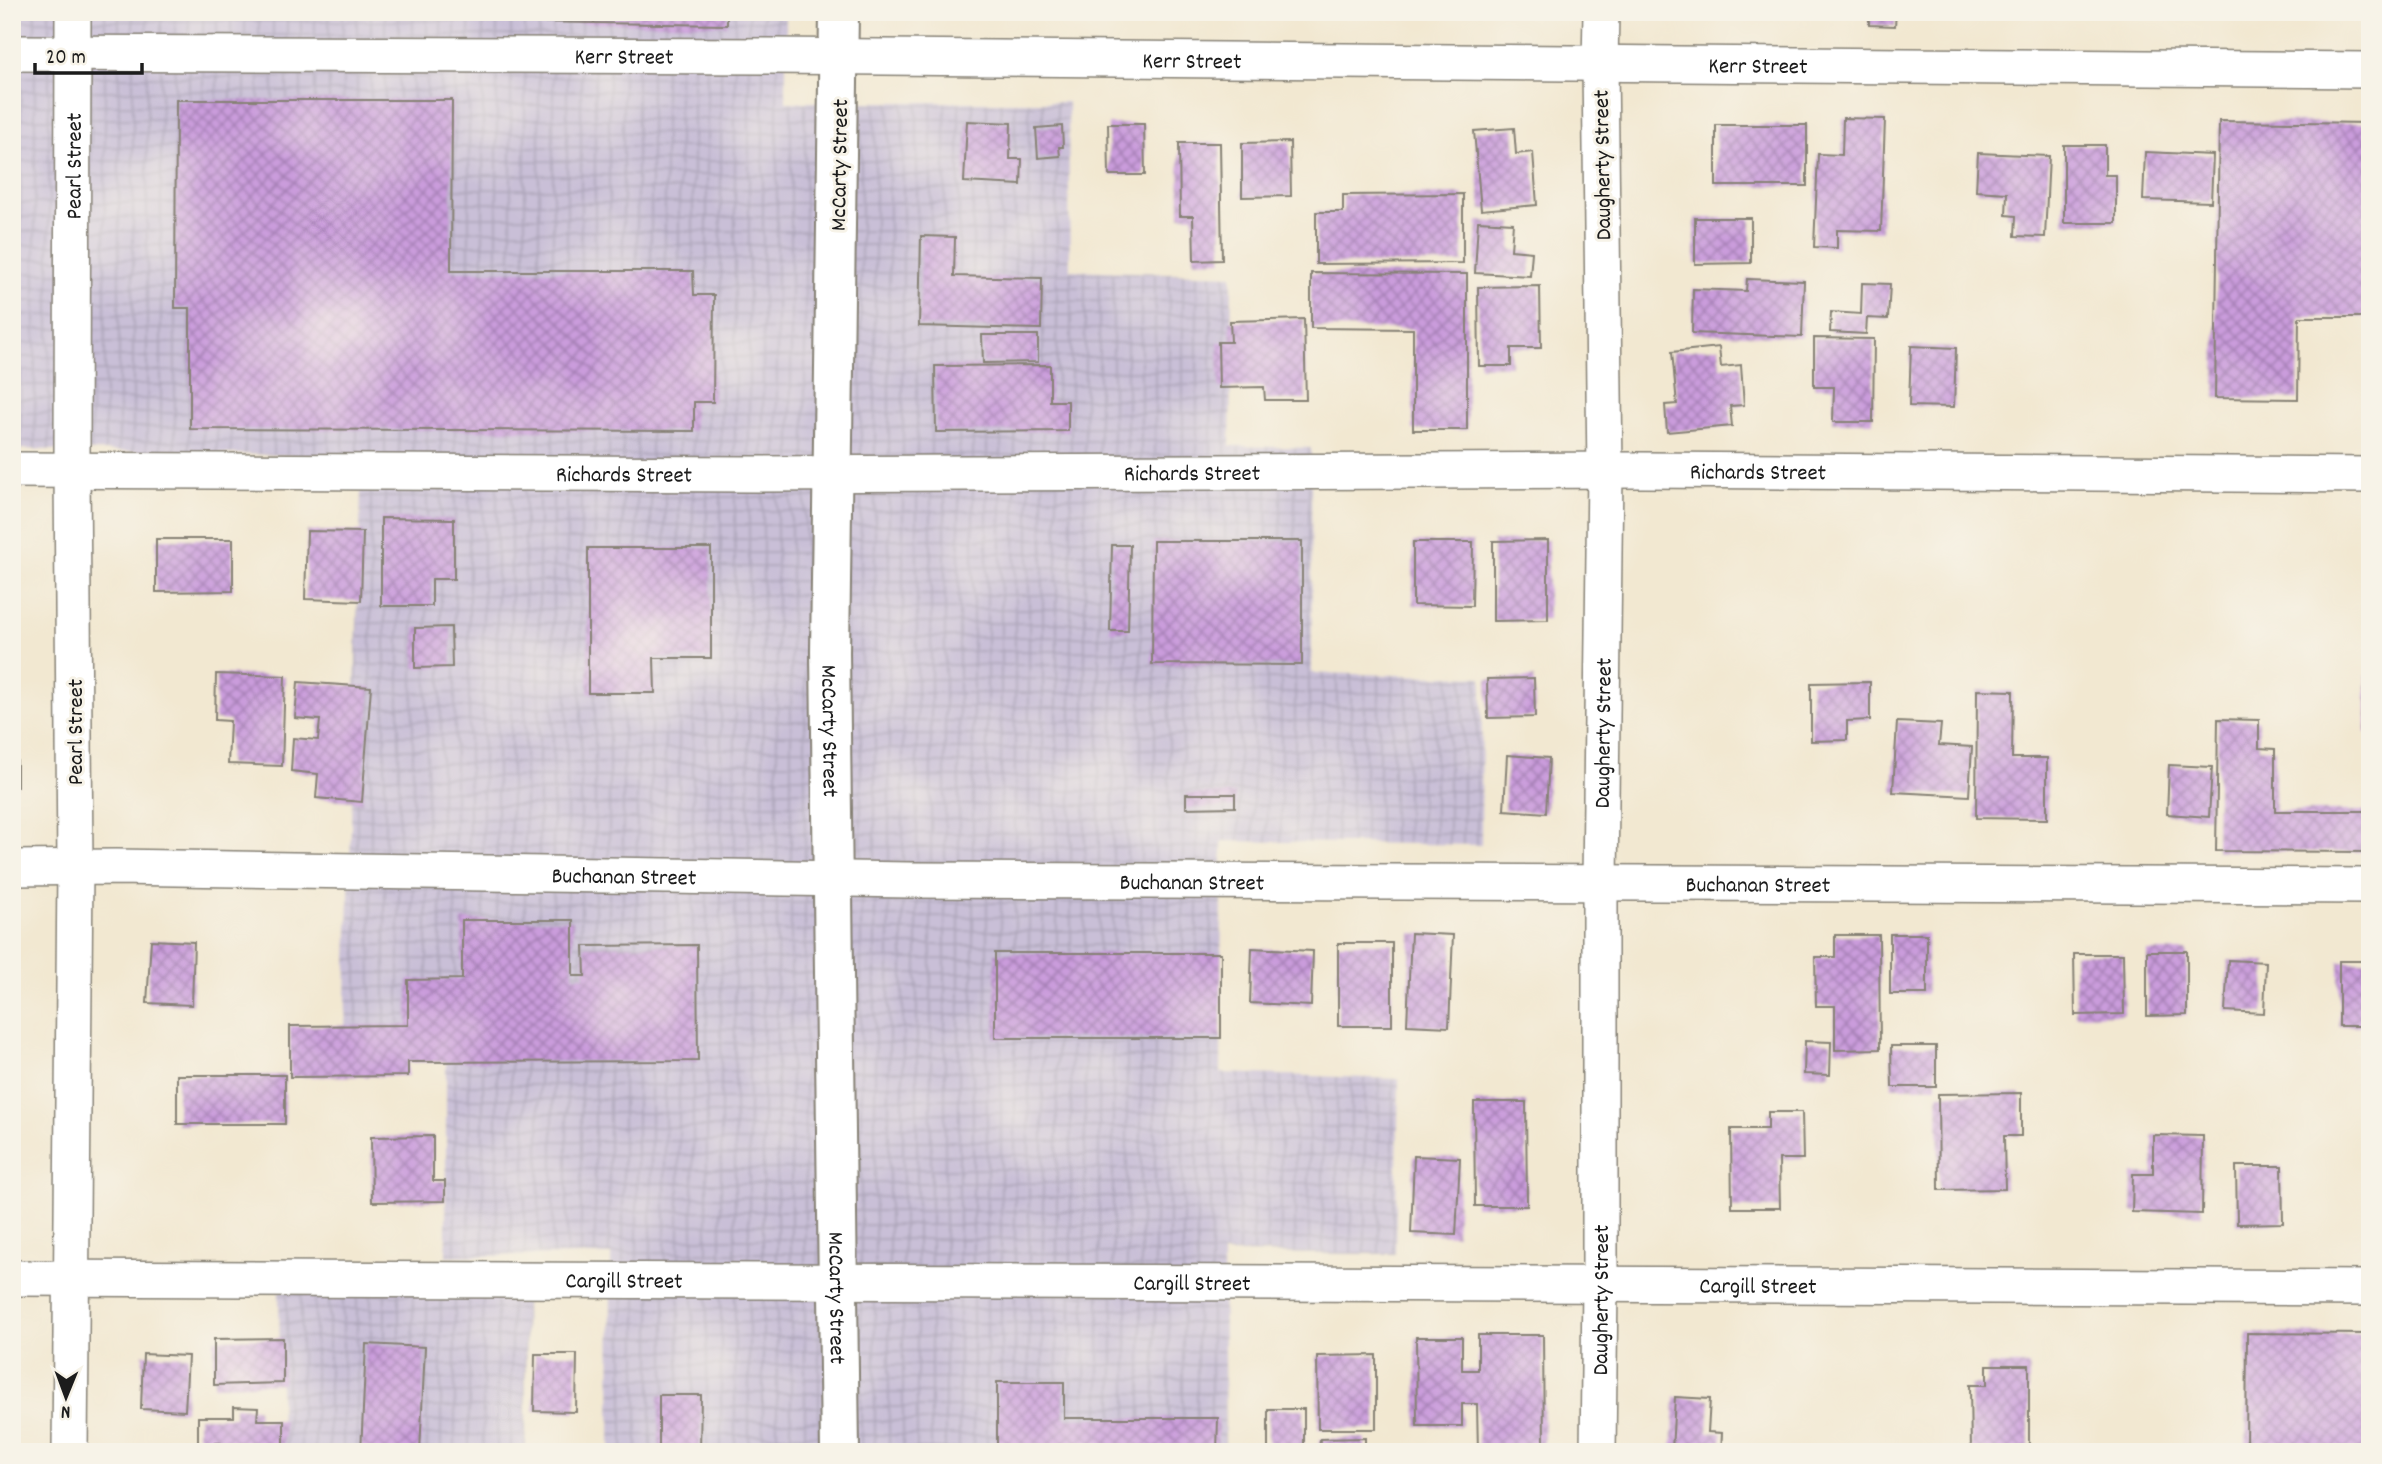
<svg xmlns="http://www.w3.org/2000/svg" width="2382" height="1464" font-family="Dekko,sans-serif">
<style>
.industrial{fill:url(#industrial-grid)}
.building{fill:url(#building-cross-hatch)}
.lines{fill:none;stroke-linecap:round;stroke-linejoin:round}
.minor-casing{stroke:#878276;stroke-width:38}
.major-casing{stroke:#878276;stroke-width:42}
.minor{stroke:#fff;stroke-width:35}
.major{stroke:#fff;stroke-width:38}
.labels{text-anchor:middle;stroke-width:6;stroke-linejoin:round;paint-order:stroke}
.street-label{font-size:23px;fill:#1c1c1c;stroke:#f7f3e8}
</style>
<defs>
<pattern id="industrial-grid" width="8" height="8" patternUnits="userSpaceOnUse" patternTransform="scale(1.75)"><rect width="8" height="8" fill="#c9bfd7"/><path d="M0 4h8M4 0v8" fill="none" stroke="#aca4b8"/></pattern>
<pattern id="building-cross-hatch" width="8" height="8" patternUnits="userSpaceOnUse" patternTransform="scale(1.75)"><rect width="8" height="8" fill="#ca9cdc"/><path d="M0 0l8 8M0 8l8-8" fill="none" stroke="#a37eb2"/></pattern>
</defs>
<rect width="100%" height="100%" fill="#f7f3e8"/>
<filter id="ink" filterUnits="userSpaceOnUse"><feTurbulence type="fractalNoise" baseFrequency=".0143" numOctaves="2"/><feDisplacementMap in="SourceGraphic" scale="14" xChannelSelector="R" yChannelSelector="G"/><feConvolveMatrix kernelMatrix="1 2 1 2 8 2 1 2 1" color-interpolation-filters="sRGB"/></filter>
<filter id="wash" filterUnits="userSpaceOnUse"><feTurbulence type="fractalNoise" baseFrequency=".00686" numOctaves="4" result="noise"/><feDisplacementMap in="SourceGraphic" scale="28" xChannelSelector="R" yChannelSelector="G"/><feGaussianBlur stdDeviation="1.57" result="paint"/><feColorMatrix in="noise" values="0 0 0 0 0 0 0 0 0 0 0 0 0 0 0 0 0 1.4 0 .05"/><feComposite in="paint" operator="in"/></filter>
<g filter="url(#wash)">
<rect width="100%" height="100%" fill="#f2e8d1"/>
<path class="industrial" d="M 12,12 L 786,12 L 786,102 L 1068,102 L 1070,270 L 1232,275 L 1230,446 L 1311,448 L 1312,673 L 1482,677 L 1481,845 L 1222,841 L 1221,1073 L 1399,1079 L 1395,1254 L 1223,1253 L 1225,1452 L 610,1452 L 611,1255 L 446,1256 L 446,1062 L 344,1064 L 362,457 L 12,449 Z
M 525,1287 L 526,1452 L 281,1452 L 279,1290 Z"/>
<g id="blocks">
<path class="building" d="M 529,12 L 727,12 L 727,25 L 529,22 Z
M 1869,12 L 1896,12 L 1895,26 L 1869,25 Z
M 176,100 L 452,100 L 451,271 L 693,271 L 694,295 L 714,295 L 713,402 L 694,402 L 694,431 L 190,429 L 190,308 L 175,308 Z
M 1843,118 L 1885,119 L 1881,231 L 1837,230 L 1837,248 L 1814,247 L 1818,154 L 1842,155 Z
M 967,121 L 1011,123 L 1010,159 L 1022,159 L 1021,185 L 964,182 Z
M 2219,121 L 2370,123 L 2370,317 L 2299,317 L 2298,399 L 2215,398 Z
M 1108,124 L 1144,124 L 1145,175 L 1109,175 Z
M 1716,125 L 1807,125 L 1807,186 L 1716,186 Z
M 1062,126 L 1063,147 L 1059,147 L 1060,156 L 1038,158 L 1036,128 Z
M 1514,128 L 1516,154 L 1533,152 L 1537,205 L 1481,210 L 1474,131 Z
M 1290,142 L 1291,196 L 1242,197 L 1242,143 Z
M 1179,143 L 1220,143 L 1222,260 L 1194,261 L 1193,216 L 1180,216 Z
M 2064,145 L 2105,145 L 2105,175 L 2116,175 L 2116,223 L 2064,223 Z
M 2145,152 L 2213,155 L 2211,202 L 2143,200 Z
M 1978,153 L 2049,156 L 2045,237 L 2015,236 L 2016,216 L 2006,215 L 2007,193 L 1976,191 Z
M 1463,194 L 1463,263 L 1316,264 L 1316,212 L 1343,212 L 1343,195 Z
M 1695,218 L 1751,218 L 1751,263 L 1695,264 Z
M 1478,221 L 1513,223 L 1511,250 L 1532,252 L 1530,276 L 1475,273 Z
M 921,236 L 955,237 L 954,276 L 1042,278 L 1041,329 L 919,326 Z
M 1311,273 L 1467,274 L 1467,430 L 1413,430 L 1413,329 L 1311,328 Z
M 1747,279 L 1804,281 L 1802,337 L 1692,333 L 1693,289 L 1746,291 Z
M 1862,283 L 1890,284 L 1888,319 L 1867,318 L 1866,334 L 1830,332 L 1831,312 L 1861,314 Z
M 1540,286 L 1541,348 L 1511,348 L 1511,366 L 1479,366 L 1478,287 Z
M 12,317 L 16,317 L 17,364 L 12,364 Z
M 1304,319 L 1306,400 L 1265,400 L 1264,387 L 1219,388 L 1218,342 L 1231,342 L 1230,321 Z
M 982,335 L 1038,335 L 1038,362 L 983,363 Z
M 1814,338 L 1874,339 L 1873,422 L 1833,422 L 1834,387 L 1814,387 Z
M 1911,346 L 1956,348 L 1954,407 L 1909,406 Z
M 1719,347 L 1721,367 L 1741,365 L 1744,405 L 1730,406 L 1732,426 L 1667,432 L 1665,405 L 1677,404 L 1672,352 Z
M 1050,365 L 1050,401 L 1068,401 L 1068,431 L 936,432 L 935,366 Z
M 381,518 L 454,519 L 454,579 L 432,579 L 432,606 L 381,606 Z
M 307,531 L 363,532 L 361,601 L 305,599 Z
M 156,539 L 233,539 L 233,591 L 156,592 Z
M 1548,540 L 1548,620 L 1493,621 L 1493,541 Z
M 1153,541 L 1302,541 L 1302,665 L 1152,664 Z
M 1413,542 L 1473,542 L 1472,606 L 1413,605 Z
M 1112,545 L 1130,545 L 1128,631 L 1110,631 Z
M 588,548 L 711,548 L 711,658 L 654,658 L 655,693 L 588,693 Z
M 451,627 L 452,667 L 415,668 L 415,628 Z
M 216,674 L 285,676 L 282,766 L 228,764 L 230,721 L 215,720 Z
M 2366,675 L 2370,675 L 2370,733 L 2366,733 Z
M 1534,678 L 1535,717 L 1488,718 L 1487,679 Z
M 298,682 L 371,687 L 362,802 L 316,798 L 318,774 L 291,771 L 293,738 L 318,740 L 320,720 L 295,718 Z
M 1870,682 L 1870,720 L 1847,721 L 1847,740 L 1811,741 L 1811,683 Z
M 1977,690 L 2013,691 L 2012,758 L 2047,758 L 2047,819 L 1976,818 Z
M 2218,719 L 2259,720 L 2259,748 L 2275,749 L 2275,811 L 2370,811 L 2370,852 L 2216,851 Z
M 1897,722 L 1941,724 L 1939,745 L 1972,747 L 1969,796 L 1893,792 Z
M 12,740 L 17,740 L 17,787 L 12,787 Z
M 1507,755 L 1549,758 L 1546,813 L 1504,810 Z
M 2169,765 L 2212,767 L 2209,817 L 2167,814 Z
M 1186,794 L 1235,794 L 1235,807 L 1186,808 Z
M 462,920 L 573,920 L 573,976 L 585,976 L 584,946 L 697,945 L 698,1061 L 408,1062 L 408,1076 L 290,1077 L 290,1026 L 408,1025 L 408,980 L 462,979 Z
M 1411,933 L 1453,935 L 1449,1027 L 1407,1025 Z
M 1890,934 L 1927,934 L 1927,994 L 1890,994 Z
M 1835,935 L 1879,935 L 1880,1049 L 1835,1050 L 1835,1006 L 1816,1006 L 1815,957 L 1835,957 Z
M 151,940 L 194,942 L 192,1005 L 147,1003 Z
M 1338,943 L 1392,943 L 1392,1026 L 1338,1026 Z
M 1252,948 L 1313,951 L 1311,1006 L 1250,1003 Z
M 2147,951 L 2187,951 L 2187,1015 L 2147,1016 Z
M 995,953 L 1221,953 L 1221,1038 L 995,1038 Z
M 2074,954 L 2123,954 L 2124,1014 L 2075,1015 Z
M 2228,960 L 2266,962 L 2264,1013 L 2225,1011 Z
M 2339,961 L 2370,961 L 2370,1026 L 2339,1026 Z
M 1805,1041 L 1831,1042 L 1830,1075 L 1804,1074 Z
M 1891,1046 L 1936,1046 L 1936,1087 L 1892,1087 Z
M 177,1075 L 285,1075 L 285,1124 L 177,1124 Z
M 2021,1093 L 2021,1136 L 2004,1136 L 2005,1189 L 1939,1190 L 1938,1094 Z
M 1474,1102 L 1526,1102 L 1527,1206 L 1475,1206 Z
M 1768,1112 L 1802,1112 L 1803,1159 L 1779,1159 L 1780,1208 L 1732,1208 L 1731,1129 L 1768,1129 Z
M 2153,1135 L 2203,1136 L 2202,1214 L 2132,1212 L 2133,1174 L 2153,1174 Z
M 433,1136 L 433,1181 L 445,1181 L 445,1201 L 372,1202 L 371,1137 Z
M 1414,1156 L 1460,1158 L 1456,1235 L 1411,1233 Z
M 2236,1166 L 2282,1166 L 2283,1223 L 2237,1224 Z
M 2247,1333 L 2370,1334 L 2370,1452 L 2246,1452 Z
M 1478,1335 L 1543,1335 L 1544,1452 L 1478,1452 L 1477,1404 L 1462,1404 L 1462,1426 L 1417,1426 L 1416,1337 L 1462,1337 L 1462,1370 L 1478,1370 Z
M 283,1338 L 283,1383 L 214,1385 L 214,1339 Z
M 366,1344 L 425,1347 L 420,1452 L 361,1452 Z
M 143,1354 L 188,1356 L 185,1411 L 141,1409 Z
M 535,1354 L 577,1354 L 576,1412 L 534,1411 Z
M 1376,1355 L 1376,1429 L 1318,1429 L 1317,1356 Z
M 1987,1365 L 2029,1365 L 2029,1452 L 1971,1452 L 1970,1385 L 1987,1385 Z
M 997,1382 L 1064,1382 L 1064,1418 L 1218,1418 L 1217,1452 L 997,1452 Z
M 659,1395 L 701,1395 L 700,1452 L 659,1452 Z
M 1675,1397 L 1710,1399 L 1708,1432 L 1722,1433 L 1721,1452 L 1672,1451 Z
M 234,1407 L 258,1408 L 257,1420 L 284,1420 L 284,1452 L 220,1452 L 220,1443 L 198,1443 L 198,1417 L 234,1417 Z
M 1268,1409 L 1304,1409 L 1304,1452 L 1268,1452 Z
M 1365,1438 L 1365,1452 L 1319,1452 L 1320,1439 Z"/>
</g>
</g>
<g filter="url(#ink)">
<use href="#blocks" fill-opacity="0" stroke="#878276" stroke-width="2"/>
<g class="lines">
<defs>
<g id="minor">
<path id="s1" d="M 12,53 L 769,56 L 2370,70"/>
<path id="s2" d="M 12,470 L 754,474 L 1642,470 L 2370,475"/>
<path id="s3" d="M 12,868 L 116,867 L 910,880 L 2370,886"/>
<path id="s4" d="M 12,1278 C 798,1279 1584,1284 2370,1288"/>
<path id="s5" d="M 70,1452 L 75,867 L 72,470 L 73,12"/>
<path id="s6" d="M 1598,1452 L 1600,1285 L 1600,881 L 1605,471 L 1600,65 L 1601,12"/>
</g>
<g id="major">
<path id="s7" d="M 839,12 L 830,652 L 840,1452"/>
</g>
</defs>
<use href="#minor" class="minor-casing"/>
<use href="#major" class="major-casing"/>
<use href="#minor" class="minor"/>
<use href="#major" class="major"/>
</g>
</g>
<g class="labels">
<g class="street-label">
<text dy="8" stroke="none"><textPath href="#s1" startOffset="612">Kerr Street</textPath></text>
<text dy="8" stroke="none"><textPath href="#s1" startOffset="1180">Kerr Street</textPath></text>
<text dy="8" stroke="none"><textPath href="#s1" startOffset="1746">Kerr Street</textPath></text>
<text dy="8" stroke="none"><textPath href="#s5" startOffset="1286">Pearl Street</textPath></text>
<text transform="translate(838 165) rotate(-89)" y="8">McCarty Street</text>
<text transform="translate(1601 165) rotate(-91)" y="8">Daugherty Street</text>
<text dy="8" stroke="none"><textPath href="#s2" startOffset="1180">Richards Street</textPath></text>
<text dy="8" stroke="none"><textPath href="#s2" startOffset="1746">Richards Street</textPath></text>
<text dy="8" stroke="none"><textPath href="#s2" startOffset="612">Richards Street</textPath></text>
<text transform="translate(74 732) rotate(-90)" y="8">Pearl Street</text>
<text dy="8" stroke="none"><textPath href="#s7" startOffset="719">McCarty Street</textPath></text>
<text dy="8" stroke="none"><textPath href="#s6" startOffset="719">Daugherty Street</textPath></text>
<text dy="8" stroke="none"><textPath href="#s3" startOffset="612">Buchanan Street</textPath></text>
<text dy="8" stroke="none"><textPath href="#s3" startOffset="1180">Buchanan Street</textPath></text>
<text dy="8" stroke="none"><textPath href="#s3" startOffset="1746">Buchanan Street</textPath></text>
<text dy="8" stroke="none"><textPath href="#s4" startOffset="612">Cargill Street</textPath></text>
<text dy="8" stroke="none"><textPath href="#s4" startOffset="1180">Cargill Street</textPath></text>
<text dy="8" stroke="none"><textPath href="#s4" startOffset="1746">Cargill Street</textPath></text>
<text dy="8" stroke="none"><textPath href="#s7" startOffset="1286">McCarty Street</textPath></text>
<text dy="8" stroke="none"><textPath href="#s6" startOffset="152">Daugherty Street</textPath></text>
</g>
</g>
<rect width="2382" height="1464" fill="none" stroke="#f7f3e8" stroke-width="42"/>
<g transform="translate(66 1397) rotate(181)" stroke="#f7f3e8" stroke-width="5" paint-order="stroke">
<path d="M0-5L12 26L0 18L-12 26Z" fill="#1c1c1c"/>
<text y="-10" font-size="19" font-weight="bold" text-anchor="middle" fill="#1c1c1c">N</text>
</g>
<path d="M35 63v10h107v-10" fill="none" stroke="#1c1c1c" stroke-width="3.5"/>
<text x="46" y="63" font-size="21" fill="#1c1c1c" stroke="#f7f3e8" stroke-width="5" paint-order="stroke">20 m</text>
</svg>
